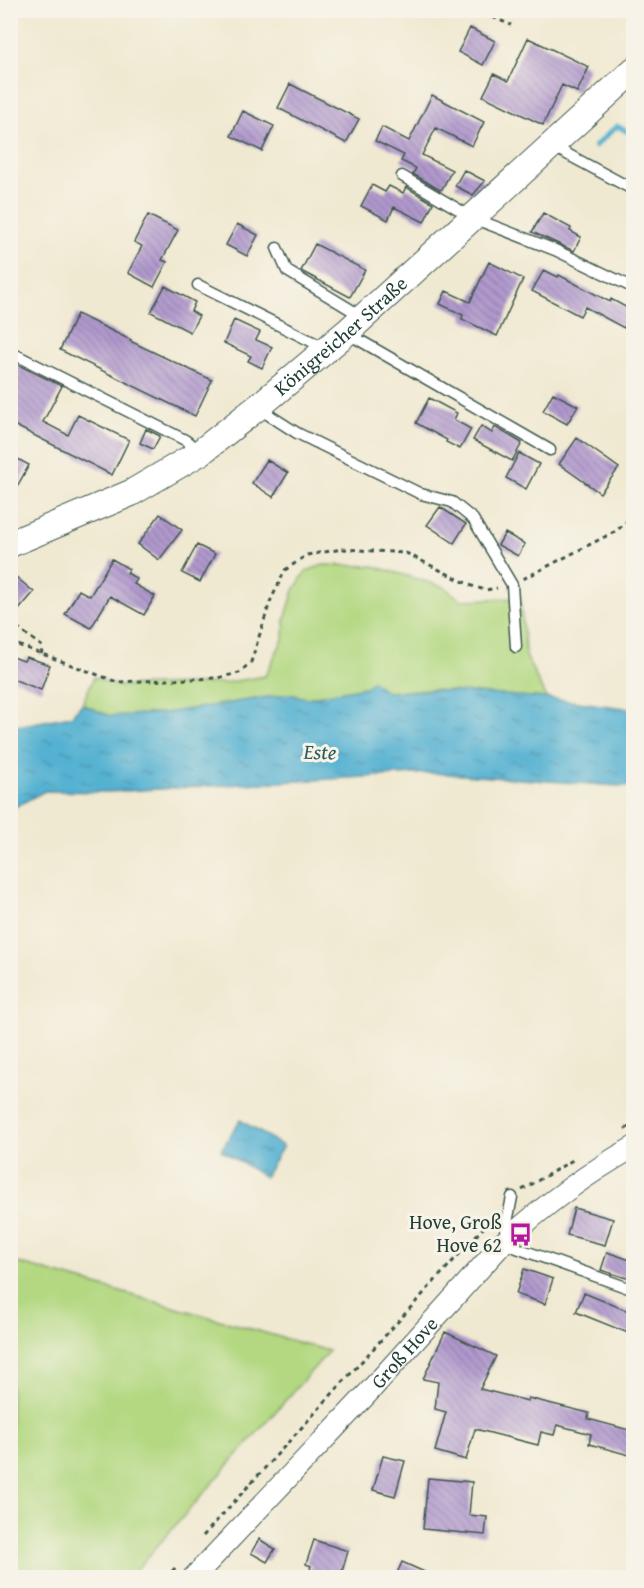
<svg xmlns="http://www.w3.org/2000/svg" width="644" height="1588" font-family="'Gentium Book Plus',serif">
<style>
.green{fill:#b3d881;stroke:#698a5a;stroke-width:1.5}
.water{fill:url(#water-ripples);stroke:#397782;stroke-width:1.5}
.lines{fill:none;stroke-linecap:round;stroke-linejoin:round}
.stream{stroke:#53b1d1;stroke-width:5}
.building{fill:url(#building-back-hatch)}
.service-casing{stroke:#3e574c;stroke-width:13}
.minor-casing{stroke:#3e574c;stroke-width:23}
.tertiary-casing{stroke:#3e574c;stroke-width:28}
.path{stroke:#3e574c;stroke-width:3;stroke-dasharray:4.5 4.5;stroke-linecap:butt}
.service{stroke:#fff;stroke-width:10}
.minor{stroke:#fff;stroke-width:21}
.tertiary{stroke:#fff;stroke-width:26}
.labels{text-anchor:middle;stroke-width:6;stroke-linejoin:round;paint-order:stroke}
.street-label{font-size:20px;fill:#1f3d34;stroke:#f7f3e8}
.poi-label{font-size:20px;fill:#1f3d34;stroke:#f7f3e8;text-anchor:end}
.water-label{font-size:21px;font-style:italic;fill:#2c5a5b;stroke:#f7f3e8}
</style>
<defs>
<pattern id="water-ripples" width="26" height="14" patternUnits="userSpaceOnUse" patternTransform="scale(1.5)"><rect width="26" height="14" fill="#53b1d1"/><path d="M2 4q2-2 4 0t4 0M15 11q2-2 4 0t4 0" fill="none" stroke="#4491aa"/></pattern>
<pattern id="building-back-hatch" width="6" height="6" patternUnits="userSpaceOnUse" patternTransform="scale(1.5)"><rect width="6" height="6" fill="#b199ce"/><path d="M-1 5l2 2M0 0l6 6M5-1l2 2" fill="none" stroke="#8f7ea8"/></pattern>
</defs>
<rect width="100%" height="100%" fill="#f7f3e8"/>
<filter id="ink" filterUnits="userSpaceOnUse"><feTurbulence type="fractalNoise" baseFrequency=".0167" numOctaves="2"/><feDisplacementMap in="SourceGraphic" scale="12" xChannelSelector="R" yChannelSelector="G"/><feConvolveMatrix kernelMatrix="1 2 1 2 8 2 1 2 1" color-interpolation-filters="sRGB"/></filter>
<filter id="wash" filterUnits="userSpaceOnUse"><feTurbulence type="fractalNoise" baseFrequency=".008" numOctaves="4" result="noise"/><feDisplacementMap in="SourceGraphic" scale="24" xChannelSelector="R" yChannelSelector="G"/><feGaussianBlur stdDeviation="1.35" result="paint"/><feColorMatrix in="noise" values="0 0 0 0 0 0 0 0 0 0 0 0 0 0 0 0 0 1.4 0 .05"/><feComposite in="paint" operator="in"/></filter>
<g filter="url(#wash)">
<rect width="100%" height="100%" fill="#f0e9d1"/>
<path class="green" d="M 323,565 L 373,566 L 444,587 L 461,600 L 520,598 L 526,656 L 546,698 L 433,690 L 387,692 L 365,687 L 307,698 L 288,694 L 165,713 L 110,716 L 82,704 L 94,677 L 118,686 L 224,683 L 265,676 L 284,637 L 285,619 L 294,590 L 306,571 Z
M 11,1261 L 329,1351 L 130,1577 L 11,1577 Z"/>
<path class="water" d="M 373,681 L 387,692 L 433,690 L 546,698 L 633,709 L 633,787 L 432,773 L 108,792 L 45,791 L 11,809 L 11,727 L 71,716 L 82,704 L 110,716 L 165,713 L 288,694 L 307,698 L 365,687 Z
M 240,1120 L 283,1146 L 265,1177 L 221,1150 Z"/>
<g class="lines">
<path class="stream" d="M 595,146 L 617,126 L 634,135"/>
</g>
<g id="blocks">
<path class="building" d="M 470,28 L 495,41 L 483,65 L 458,52 Z
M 528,38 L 589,67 L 577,92 L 562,85 L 543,125 L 483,96 L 494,74 L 508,81 Z
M 290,84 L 359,119 L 346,143 L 278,108 Z
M 432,95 L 484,122 L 472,146 L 436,128 L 422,155 L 452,170 L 442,189 L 440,190 L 413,174 L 416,168 L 401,161 L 404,155 L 375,141 L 382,127 L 409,141 Z
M 243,111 L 274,126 L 262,151 L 231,136 Z
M 464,170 L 485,181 L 473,195 L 455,186 Z
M 372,185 L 385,192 L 389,186 L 403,193 L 406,187 L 433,203 L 424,222 L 394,207 L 388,220 L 361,206 Z
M 543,213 L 571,228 L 570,231 L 581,237 L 574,251 L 532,232 Z
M 148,215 L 178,230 L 162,260 L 167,262 L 154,287 L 128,273 L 142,246 L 134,242 Z
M 237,224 L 258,235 L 247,256 L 226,245 Z
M 315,244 L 365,270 L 350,297 L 301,271 Z
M 489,262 L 523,279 L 497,336 L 462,319 L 463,315 L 440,304 L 446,291 L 470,302 Z
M 544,270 L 558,277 L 559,275 L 610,302 L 611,299 L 633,311 L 624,328 L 585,307 L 580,316 L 532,291 Z
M 165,286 L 195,302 L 191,311 L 199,316 L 190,332 L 151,312 Z
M 77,314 L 131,340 L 130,341 L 212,380 L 195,416 L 60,350 Z
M 234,320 L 260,332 L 256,340 L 272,347 L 262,368 L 248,361 L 251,356 L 224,343 Z
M 10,361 L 62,386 L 43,422 L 68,435 L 78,415 L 129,440 L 112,475 L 10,423 Z
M 553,393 L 578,406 L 567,424 L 543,411 Z
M 429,398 L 457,413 L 454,420 L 471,429 L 460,449 L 446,442 L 447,440 L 416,423 Z
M 481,426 L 492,433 L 495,427 L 522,443 L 512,461 L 473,440 Z
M 146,429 L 160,436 L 153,449 L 140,443 Z
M 577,438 L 619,468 L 600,493 L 559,464 Z
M 519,453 L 539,464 L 526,489 L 506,478 Z
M 10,455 L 29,465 L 10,499 Z
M 267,460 L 288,473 L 273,497 L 252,483 Z
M 440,507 L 466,524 L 454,543 L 427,525 Z
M 160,514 L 182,530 L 159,560 L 138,544 Z
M 505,533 L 525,544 L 518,556 L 498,545 Z
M 197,545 L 215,554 L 200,582 L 182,573 Z
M 112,559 L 129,569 L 127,573 L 137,579 L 134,584 L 155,596 L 144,615 L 110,596 L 91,628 L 65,614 L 79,590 L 90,596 Z
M 10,572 L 34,592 L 10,620 Z
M 10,656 L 24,661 L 26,657 L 50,665 L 41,690 L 10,678 Z
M 574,1208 L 613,1219 L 605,1245 L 567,1235 Z
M 607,1252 L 633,1261 L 633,1280 L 601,1270 Z
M 524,1269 L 553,1279 L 545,1304 L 516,1294 Z
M 584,1293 L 633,1313 L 633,1335 L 576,1312 Z
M 445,1332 L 496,1356 L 480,1389 L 528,1401 L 528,1398 L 589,1413 L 588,1419 L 633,1431 L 633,1456 L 589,1444 L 591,1434 L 557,1425 L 554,1435 L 541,1432 L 538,1445 L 475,1429 L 466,1460 L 435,1451 L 446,1412 L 435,1409 L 438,1382 L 423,1379 Z
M 383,1456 L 405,1461 L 395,1496 L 373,1490 Z
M 428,1478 L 472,1482 L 469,1515 L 487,1517 L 485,1535 L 423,1529 Z
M 259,1539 L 275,1549 L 267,1562 L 251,1553 Z
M 314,1540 L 348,1551 L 341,1575 L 332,1572 L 330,1578 L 324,1578 L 309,1573 L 311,1566 L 306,1564 Z
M 402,1562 L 438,1578 L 395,1578 Z"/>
</g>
</g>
<g filter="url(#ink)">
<use href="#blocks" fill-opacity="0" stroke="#3e574c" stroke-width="1.5"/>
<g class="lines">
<defs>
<path id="service" d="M 552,146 L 634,190
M 402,176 L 473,218 L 555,250 L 634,288
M 277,248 L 287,271 L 363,317
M 198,285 L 327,349
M 347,333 L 550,450
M 10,352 L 185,440 L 201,452
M 258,408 L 297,433 L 421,494 L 452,502 L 473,519 L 512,585 L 516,647
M 512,1197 L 503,1243 L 634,1290"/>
<g id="minor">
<path id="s1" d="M 193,1578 L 367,1394 L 503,1243 C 543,1206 586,1174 634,1147"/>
</g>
<g id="tertiary">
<path id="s2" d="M 10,544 L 131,493 L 201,452 L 258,407 L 347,332 L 634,70"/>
</g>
</defs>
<use href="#service" class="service-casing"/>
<use href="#minor" class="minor-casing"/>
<use href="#tertiary" class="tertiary-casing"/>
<path class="path" d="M 454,10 L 459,10
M 476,10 L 511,25
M 523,579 L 616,531 L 634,515
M 10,622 L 43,647 L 41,654
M 10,642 L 117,682 L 217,678 L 239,673 L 251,662 L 270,602 L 285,570 L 307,555 L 343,549 L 406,553 L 472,586 L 485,590 L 497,588
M 625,1129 L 634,1124
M 522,1190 L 576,1158
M 203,1536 L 493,1217
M 166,1578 L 177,1566"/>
<use href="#service" class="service"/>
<use href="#minor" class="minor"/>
<use href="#tertiary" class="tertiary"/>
</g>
</g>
<defs>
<symbol id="bus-bare" viewBox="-9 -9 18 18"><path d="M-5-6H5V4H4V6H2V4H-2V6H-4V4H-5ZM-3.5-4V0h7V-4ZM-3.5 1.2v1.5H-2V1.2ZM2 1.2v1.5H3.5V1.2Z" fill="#b5179e" stroke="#f7f3e8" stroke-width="2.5" paint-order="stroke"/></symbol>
</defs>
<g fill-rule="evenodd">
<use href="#bus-bare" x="504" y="1218" width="33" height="33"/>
</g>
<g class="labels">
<g class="street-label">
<text dy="7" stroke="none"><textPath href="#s2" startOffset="394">Königreicher Straße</textPath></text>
<text dy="7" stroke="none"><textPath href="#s1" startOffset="309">Groß Hove</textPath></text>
</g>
<g class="poi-label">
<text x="502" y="1229">Hove, Groß<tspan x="502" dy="23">Hove 62</tspan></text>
</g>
<g class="water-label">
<text transform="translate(320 752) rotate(1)" y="7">Este</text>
</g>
</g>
<rect width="644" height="1588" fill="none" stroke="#f7f3e8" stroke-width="36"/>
</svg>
